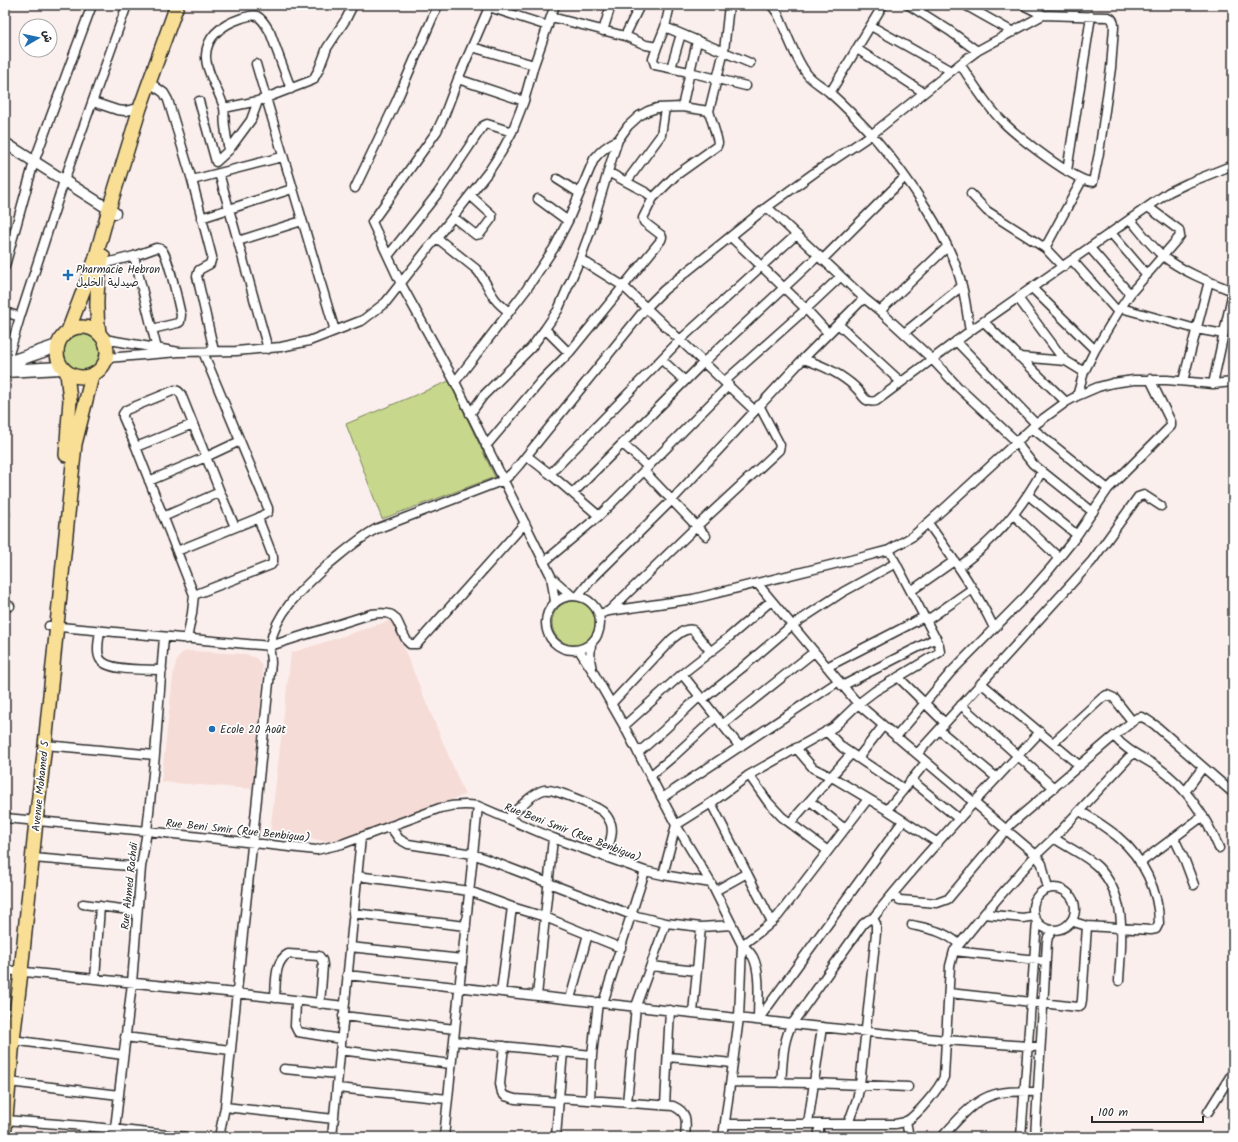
<svg xmlns="http://www.w3.org/2000/svg" width="1238" height="1142" font-family="Kalam,'Playpen Sans Arabic',sans-serif">
<style>
.built{fill:#f6dcd7}
.green{fill:#c7d88c;stroke:#79825c}
.lines{fill:none;stroke-linecap:round;stroke-linejoin:round}
.minor-casing{stroke:#2b2b2b;stroke-width:11}
.tertiary-casing{stroke:#2b2b2b;stroke-width:13}
.secondary-casing{stroke:#2b2b2b;stroke-width:15}
.primary-casing{stroke:#2b2b2b;stroke-width:16}
.minor{stroke:#fff;stroke-width:8}
.tertiary{stroke:#fff;stroke-width:10}
.secondary{stroke:#fff;stroke-width:12}
.primary{stroke:#f9df96;stroke-width:13}
.poi-dot{fill:#1f6fb2;stroke:#fff;stroke-width:1.5}
.labels{text-anchor:middle;stroke-width:3.5;stroke-linejoin:round;paint-order:stroke}
.poi-label{font-size:11px;fill:#2b2b2b;stroke:#fff;text-anchor:start}
.street-label{font-size:11px;fill:#2b2b2b;stroke:#fff}
</style>
<rect width="100%" height="100%" fill="#fbefed"/>
<filter id="ink" filterUnits="userSpaceOnUse"><feTurbulence type="fractalNoise" baseFrequency=".025" numOctaves="2"/><feDisplacementMap in="SourceGraphic" scale="8" xChannelSelector="R" yChannelSelector="G"/><feConvolveMatrix kernelMatrix="1 2 1 2 8 2 1 2 1" color-interpolation-filters="sRGB"/></filter>
<g filter="url(#ink)">
<path class="built" d="M 392,620 L 465,795 L 331,842 L 270,832 L 291,653 Z
M 192,651 L 246,654 L 256,658 L 262,665 L 263,677 L 252,789 L 161,782 L 174,669 L 178,658 L 183,652 Z"/>
<path class="green" d="M61 352a21 21 0 1 1 42 0a21 21 0 1 1-42 0Z
M 449,381 L 495,477 L 382,519 L 346,424 Z
M552 623a22 22 0 1 1 44 0a22 22 0 1 1-44 0Z"/>
<g class="lines">
<defs>
<path id="minor" d="M 490,5 L 458,79 L 444,116 L 437,131 L 372,222 L 401,284 L 455,382 L 544,562 L 551,576 L 555,602
M 770,5 L 773,7 L 778,14 C 786,31 795,59 807,74 C 813,82 823,86 830,93 C 845,106 860,122 873,136 C 906,174 951,238 962,286 C 966,301 967,316 970,331
M 909,5 L 950,31 L 977,51
M 965,5 L 1013,32
M 489,7 L 548,26
M 551,17 L 625,36 L 646,45 L 657,47 L 665,27 L 670,5
M 871,26 L 951,71
M 665,27 L 750,63
M 603,31 L 611,5
M 625,36 L 640,5
M 472,47 L 534,65
M 657,47 L 653,59 L 655,65 L 689,72 L 746,86
M 857,49 L 923,92
M 256,64 L 335,331
M 960,64 C 973,83 985,104 1002,121 C 1016,135 1075,182 1093,182 L 1099,153 L 1111,68 L 1114,27 C 1114,22 1113,18 1108,17 L 1043,15 L 1023,5
M 671,68 L 681,34
M 458,79 L 524,101
M 149,82 L 164,93 L 168,100 L 192,180 L 212,257 L 210,264 L 199,270 L 197,276 L 214,351
M 830,93 L 883,5
M 199,101 L 216,162 L 229,150 L 251,120 L 258,101
M 93,102 L 117,110 L 125,111 L 140,108
M 682,107 L 697,41
M 224,108 L 258,101 L 313,80 L 319,69 L 327,48 L 346,19 L 353,5
M 229,150 C 227,142 226,134 225,126 C 224,120 225,113 224,108 C 220,92 205,71 206,55 C 207,35 224,24 242,18 C 246,17 252,14 257,16 C 263,19 267,27 270,32 L 291,89
M 1067,171 L 1091,16
M 219,173 L 268,349
M 557,179 L 579,193
M 192,180 L 282,157
M 627,181 L 661,135 L 665,108
M 355,188 L 397,100 L 438,5
M 971,194 L 987,211 L 1045,248 L 1063,267
M 653,198 L 675,176 L 717,146 L 718,143 L 717,138 L 709,111 L 724,51 L 729,5
M 538,199 L 568,221
M 767,207 L 864,298 L 880,311 L 932,359 L 958,387 L 1017,442 L 1021,449 L 1033,464 L 1093,512
M 453,217 L 476,235 L 480,234 L 492,218 L 492,215 L 470,195
M 201,218 L 292,189
M 1130,219 C 1141,232 1151,246 1163,256 C 1183,272 1210,282 1233,291
M 1111,233 L 1147,275
M 731,237 L 806,309 L 828,333
M 437,238 L 476,269 C 484,277 487,287 493,296 C 497,303 503,307 509,312
M 238,241 L 302,221
M 1045,248 L 1082,180
M 1090,248 L 1130,294
M 134,256 L 158,353
M 388,256 L 438,193 L 483,126 L 487,124 L 512,132
M 580,259 L 623,286 L 754,410
M 822,260 L 905,177
M 1072,260 L 1118,312
M 98,265 L 134,256 L 156,248 C 159,248 160,248 162,250 C 169,257 178,303 181,315 L 180,322 L 178,323 L 152,329
M 5,266 L 34,162 L 92,5
M 1032,288 L 1095,350
M 1018,298 L 1061,356 L 1066,361 L 1084,372
M 1121,308 L 1196,329 L 1224,334
M 880,311 L 947,247
M 5,312 L 20,317
M 984,322 L 1066,402
M 838,324 L 901,382
M 545,329 L 569,353
M 904,333 L 962,286
M 104,339 L 179,352 L 107,358
M 956,341 L 1036,424
M 179,352 L 236,351 L 281,347 L 309,341 L 363,320 L 386,302 L 489,171 L 502,151 L 512,132 L 524,101 L 534,65 L 555,5
M 1019,357 L 1066,361
M 803,359 C 822,365 840,373 855,387 C 863,394 864,404 876,401 L 970,331 L 1169,192 L 1188,183 L 1233,165
M 662,360 L 685,381
M 7,366 L 6,364 L 20,317 L 64,181 L 127,5
M 725,381 L 806,309 L 840,277
M 1183,381 L 1209,281
M 455,382 L 526,290 L 554,248 L 568,221 L 594,159 C 601,150 607,145 618,140
M 1213,384 L 1233,291
M 1077,396 L 1084,372 L 1095,350 L 1118,312 L 1130,294 L 1180,236 L 1179,230 L 1148,207
M 470,414 L 483,396 L 531,348 L 545,329 L 558,310 L 580,259 L 590,232 L 613,155 L 618,140 L 628,126 L 639,116 L 648,111 L 657,108 L 682,107 L 709,111
M 1032,428 L 1108,489
M 623,444 L 648,467
M 486,446 L 541,381 L 569,353 L 661,240 L 662,237 L 661,235 L 644,222 L 643,218 L 653,198 L 647,193 L 608,172
M 136,447 L 193,424
M 527,456 L 550,474 L 599,516
M 644,471 L 706,536
M 550,474 L 680,340 L 796,235
M 149,481 L 206,457 L 240,441
M 573,493 L 704,362 L 818,256
M 1028,495 L 1077,535
M 5,513 L 5,515
M 1014,515 L 1059,558
M 163,517 L 220,492
M 928,523 C 952,557 976,590 994,628
M 177,551 L 258,518 L 268,512 L 268,508 L 203,352
M 544,562 L 599,516 L 729,385
M 959,567 C 968,559 979,552 987,543 C 1010,522 1027,498 1042,471
M 551,577 L 571,595
M 757,583 L 858,704 L 1036,855 L 1042,864 L 1048,889
M 911,591 L 954,561
M 194,595 L 136,447 L 123,417 L 123,414 L 126,410 L 175,390 L 178,391 L 181,394 L 220,492 L 235,527
M 579,595 L 590,581 L 672,500 L 803,359 L 864,298
M546 623a27 27 0 1 1 54 0a27 27 0 1 1-54 0Z
M 5,607 L 10,606
M 609,611 L 697,526 L 779,450 L 780,445 L 759,405
M 599,614 L 609,611 L 693,599 L 863,557 L 889,550 L 913,536 L 947,506 L 1036,424 L 1066,402 L 1077,396 L 1098,387 L 1113,383 L 1134,380 L 1167,380 L 1213,384 L 1233,382
M 926,621 L 972,589
M 49,626 L 270,646 L 371,614 C 400,610 394,619 407,641 L 410,644 L 417,644 L 525,523
M 100,631 C 99,639 96,652 100,659 C 108,672 148,669 162,670
M 187,639 L 192,613 L 194,595 L 271,565 L 273,562 L 273,557 L 258,518
M 579,650 L 592,670 L 590,659 L 591,644
M 827,667 L 924,617
M 592,670 L 624,726 L 676,825 L 711,883 L 742,945 L 766,927 L 778,916 L 868,799
M 682,674 L 740,747
M 898,677 L 945,723
M 981,683 L 1080,766
M 842,686 L 936,638
M 702,700 L 742,668 L 791,626 L 843,592 L 896,563
M 611,704 L 672,639 C 679,634 684,628 693,630 L 711,652
M 961,705 L 1054,788
M 722,725 L 814,652
M 624,726 L 682,674 L 728,638 L 771,601
M 939,730 L 997,778
M 826,731 L 843,748 L 904,789
M 1114,736 C 1126,751 1143,757 1159,768 C 1187,788 1206,817 1219,848
M 896,737 L 951,672 L 1028,594 L 1050,569 L 1075,538 L 1108,489 L 1171,426 L 1171,422 L 1150,379
M 1053,743 L 1102,698 L 1107,695 L 1114,698 L 1132,721
M 45,745 L 155,755
M 796,748 L 813,768 L 837,780 L 887,810 L 938,843
M 638,753 L 664,730 L 700,696
M 917,754 L 1092,561 L 1138,497 L 1144,495 L 1161,506
M 858,758 L 883,726
M 749,775 L 768,802 L 782,817 L 828,851
M 650,776 L 675,755 L 716,717
M 911,780 L 959,819
M 1185,792 L 1203,767
M 662,798 L 839,681
M 810,801 L 845,829
M 711,803 L 772,922
M 887,810 L 926,762
M 5,818 L 147,831 L 316,850 L 342,844 L 440,808 C 453,805 464,804 478,806 L 553,838 L 645,871 L 663,875 L 711,883
M 507,819 C 517,810 532,793 544,790 C 553,788 593,805 602,811 C 606,814 609,819 611,824 C 614,835 608,846 605,857
M 790,823 L 851,754
M 390,826 L 399,839 L 408,844 L 473,854 L 632,915 L 666,923 L 701,927 L 732,925
M 1054,838 C 1068,848 1086,855 1098,867 C 1129,899 1121,941 1119,981
M 1174,838 L 1185,861 L 1194,885
M 33,858 L 141,867
M 1140,863 L 1203,816
M 663,875 L 676,825 L 711,803 L 749,775 L 834,727 L 858,704 L 875,691 L 940,652 L 939,645 L 889,550
M 357,876 L 469,891 L 512,907 L 545,917 L 621,948
M1033 909a21 21 0 1 1 42 0a21 21 0 1 1-42 0Z
M 715,891 L 747,873
M 892,895 L 900,900 L 937,903 L 948,899 L 1011,824 L 1114,736 L 1137,718 L 1142,717 L 1146,719 L 1155,725 L 1233,793
M 83,904 L 137,911
M 353,913 L 466,926
M 984,914 L 1023,918 L 1034,916
M 873,918 C 925,853 983,793 1040,732
M 1071,921 L 1077,923 L 1087,926 L 1151,930 L 1156,929 L 1159,923 C 1159,891 1143,858 1118,837 C 1106,827 1093,819 1080,811
M 912,925 C 930,929 944,931 959,944
M 742,945 C 746,948 750,952 753,957 C 761,972 758,1002 758,1020
M 350,947 L 462,959
M 954,951 L 1046,961
M 651,966 L 697,971
M 5,970 L 236,993 L 344,1006
M 347,975 L 792,1024 L 946,1040 L 1040,1047
M 95,979 L 100,906
M 501,992 L 512,907
M 949,993 L 1078,1007 L 1081,1005 L 1082,1000 L 1087,926
M 537,996 L 553,838
M 275,998 C 276,984 274,961 288,954 L 319,956 L 322,960 L 323,965 L 320,1004
M 570,999 L 588,934
M 296,1001 L 295,1026 L 298,1032 L 341,1039
M 603,1003 L 645,871
M 693,1013 L 701,927
M 343,1016 L 455,1029
M 758,1020 L 903,821
M 125,1037 L 230,1050
M 5,1039 L 123,1055
M 454,1041 L 592,1055
M 504,1046 L 500,1084 L 502,1093 L 505,1096 L 515,1099 L 559,1102
M 340,1050 L 451,1064
M 668,1057 L 733,1063
M 284,1069 L 338,1074
M 9,1082 L 119,1095
M 731,1082 L 813,1083 L 908,1087
M 781,1083 C 783,1063 782,1042 792,1024 L 863,924 L 868,920 L 873,918 L 876,924 L 876,933 L 860,1085 L 857,1099 L 848,1124
M 337,1088 L 448,1099
M 559,1098 L 563,1052
M 590,1100 L 592,1055 L 598,1002
M 627,1103 L 636,1006 L 666,923
M 665,1105 L 670,1010
M 225,1107 L 334,1119
M 1208,1112 L 1233,1072
M 5,1120 L 84,1126 L 186,1137
M 906,1121 L 909,1137
M 725,1124 L 895,1124 C 899,1123 903,1123 907,1121 C 918,1114 939,1089 944,1077 L 950,966 L 954,951 L 984,914 L 1036,855 L 1054,838 L 1133,753
M 808,1124 L 822,1027
M 819,1124 L 819,1137
M 83,1137 L 84,1126
M 114,1137 L 132,983 L 141,867 L 147,831 L 155,755 L 164,637
M 219,1137 L 225,1107 L 271,663 C 271,658 269,650 270,645 C 276,611 305,586 329,564 C 345,551 358,539 376,529 L 504,480 L 512,473 L 519,465 L 646,308 L 664,290 L 767,207 L 814,173 L 871,135 L 965,60 L 977,51 L 1043,15
M 332,1137 L 361,837
M 444,1137 L 478,806
M 556,1137 L 559,1098 L 673,1106 C 689,1113 686,1122 685,1137
M 723,1137 L 739,1018 L 742,945
M 942,1137 C 954,1124 967,1108 983,1099 C 999,1090 1020,1091 1038,1092
M 1021,1137 L 1037,921
M 1035,1137 L 1047,942 L 1048,937 L 1053,930"/>
<path id="tertiary" d="M 5,143 L 115,213"/>
<path id="secondary" d="M 5,364 L 57,346
M 5,371 L 61,368"/>
<path id="primary" d="M57 352a25 25 0 1 1 50 0a25 25 0 1 1-50 0Z
M 68,331 L 95,260 L 109,209 L 140,108 L 177,5
M 99,333 C 95,306 96,283 103,256
M 66,455 L 70,400 L 67,373
M 5,1128 L 13,1040 L 21,972 L 36,821 L 45,745 L 75,444 L 92,376"/>
</defs>
<use href="#minor" class="minor-casing"/>
<use href="#tertiary" class="tertiary-casing"/>
<use href="#secondary" class="secondary-casing"/>
<use href="#primary" class="primary-casing"/>
<use href="#minor" class="minor"/>
<use href="#tertiary" class="tertiary"/>
<use href="#secondary" class="secondary"/>
<use href="#primary" class="primary"/>
</g>
</g>
<g class="poi-dot">
<path d="M66 269h4v4h4v4h-4v4h-4v-4h-4v-4h4z"/>
<circle cx="212" cy="729" r="4"/>
</g>
<g class="labels">
<g class="poi-label">
<text x="76" y="273">Pharmacie Hebron<tspan x="76" dy="13">صيدلية الخليل</tspan></text>
<text x="220" y="733">Ecole 20 Août</text>
</g>
<g class="street-label">
<text transform="translate(40 786) rotate(-84)" y="4">Avenue Mohamed 5</text>
<text transform="translate(238 830) rotate(6)" y="4">Rue Beni Smir (Rue Benbigua)</text>
<text transform="translate(573 832) rotate(21)" y="4">Rue Beni Smir (Rue Benbigua)</text>
<text transform="translate(129 886) rotate(-84)" y="4">Rue Ahmed Rachdi</text>
</g>
</g>
<rect width="1238" height="1142" fill="none" stroke="#fff" stroke-width="20"/>
<rect x="10" y="10" width="1218" height="1122" fill="none" stroke="#2b2b2b" stroke-width="1.5" filter="url(#ink)"/>
<g transform="translate(38 38) rotate(81)"><circle r="19" fill="#ffffff" stroke="#aaaaaa"/>
<path d="M0-3L7 15L0 10L-7 15Z" fill="#1f6fb2"/>
<text y="-6" font-size="11" font-weight="bold" text-anchor="middle" fill="#2b2b2b">ش</text>
</g>
<path d="M1092 1116v6h111v-6" fill="none" stroke="#2b2b2b" stroke-width="2"/>
<text x="1098" y="1116" font-size="12" fill="#2b2b2b" stroke="#ffffff" stroke-width="3" paint-order="stroke">100 m</text>
</svg>
